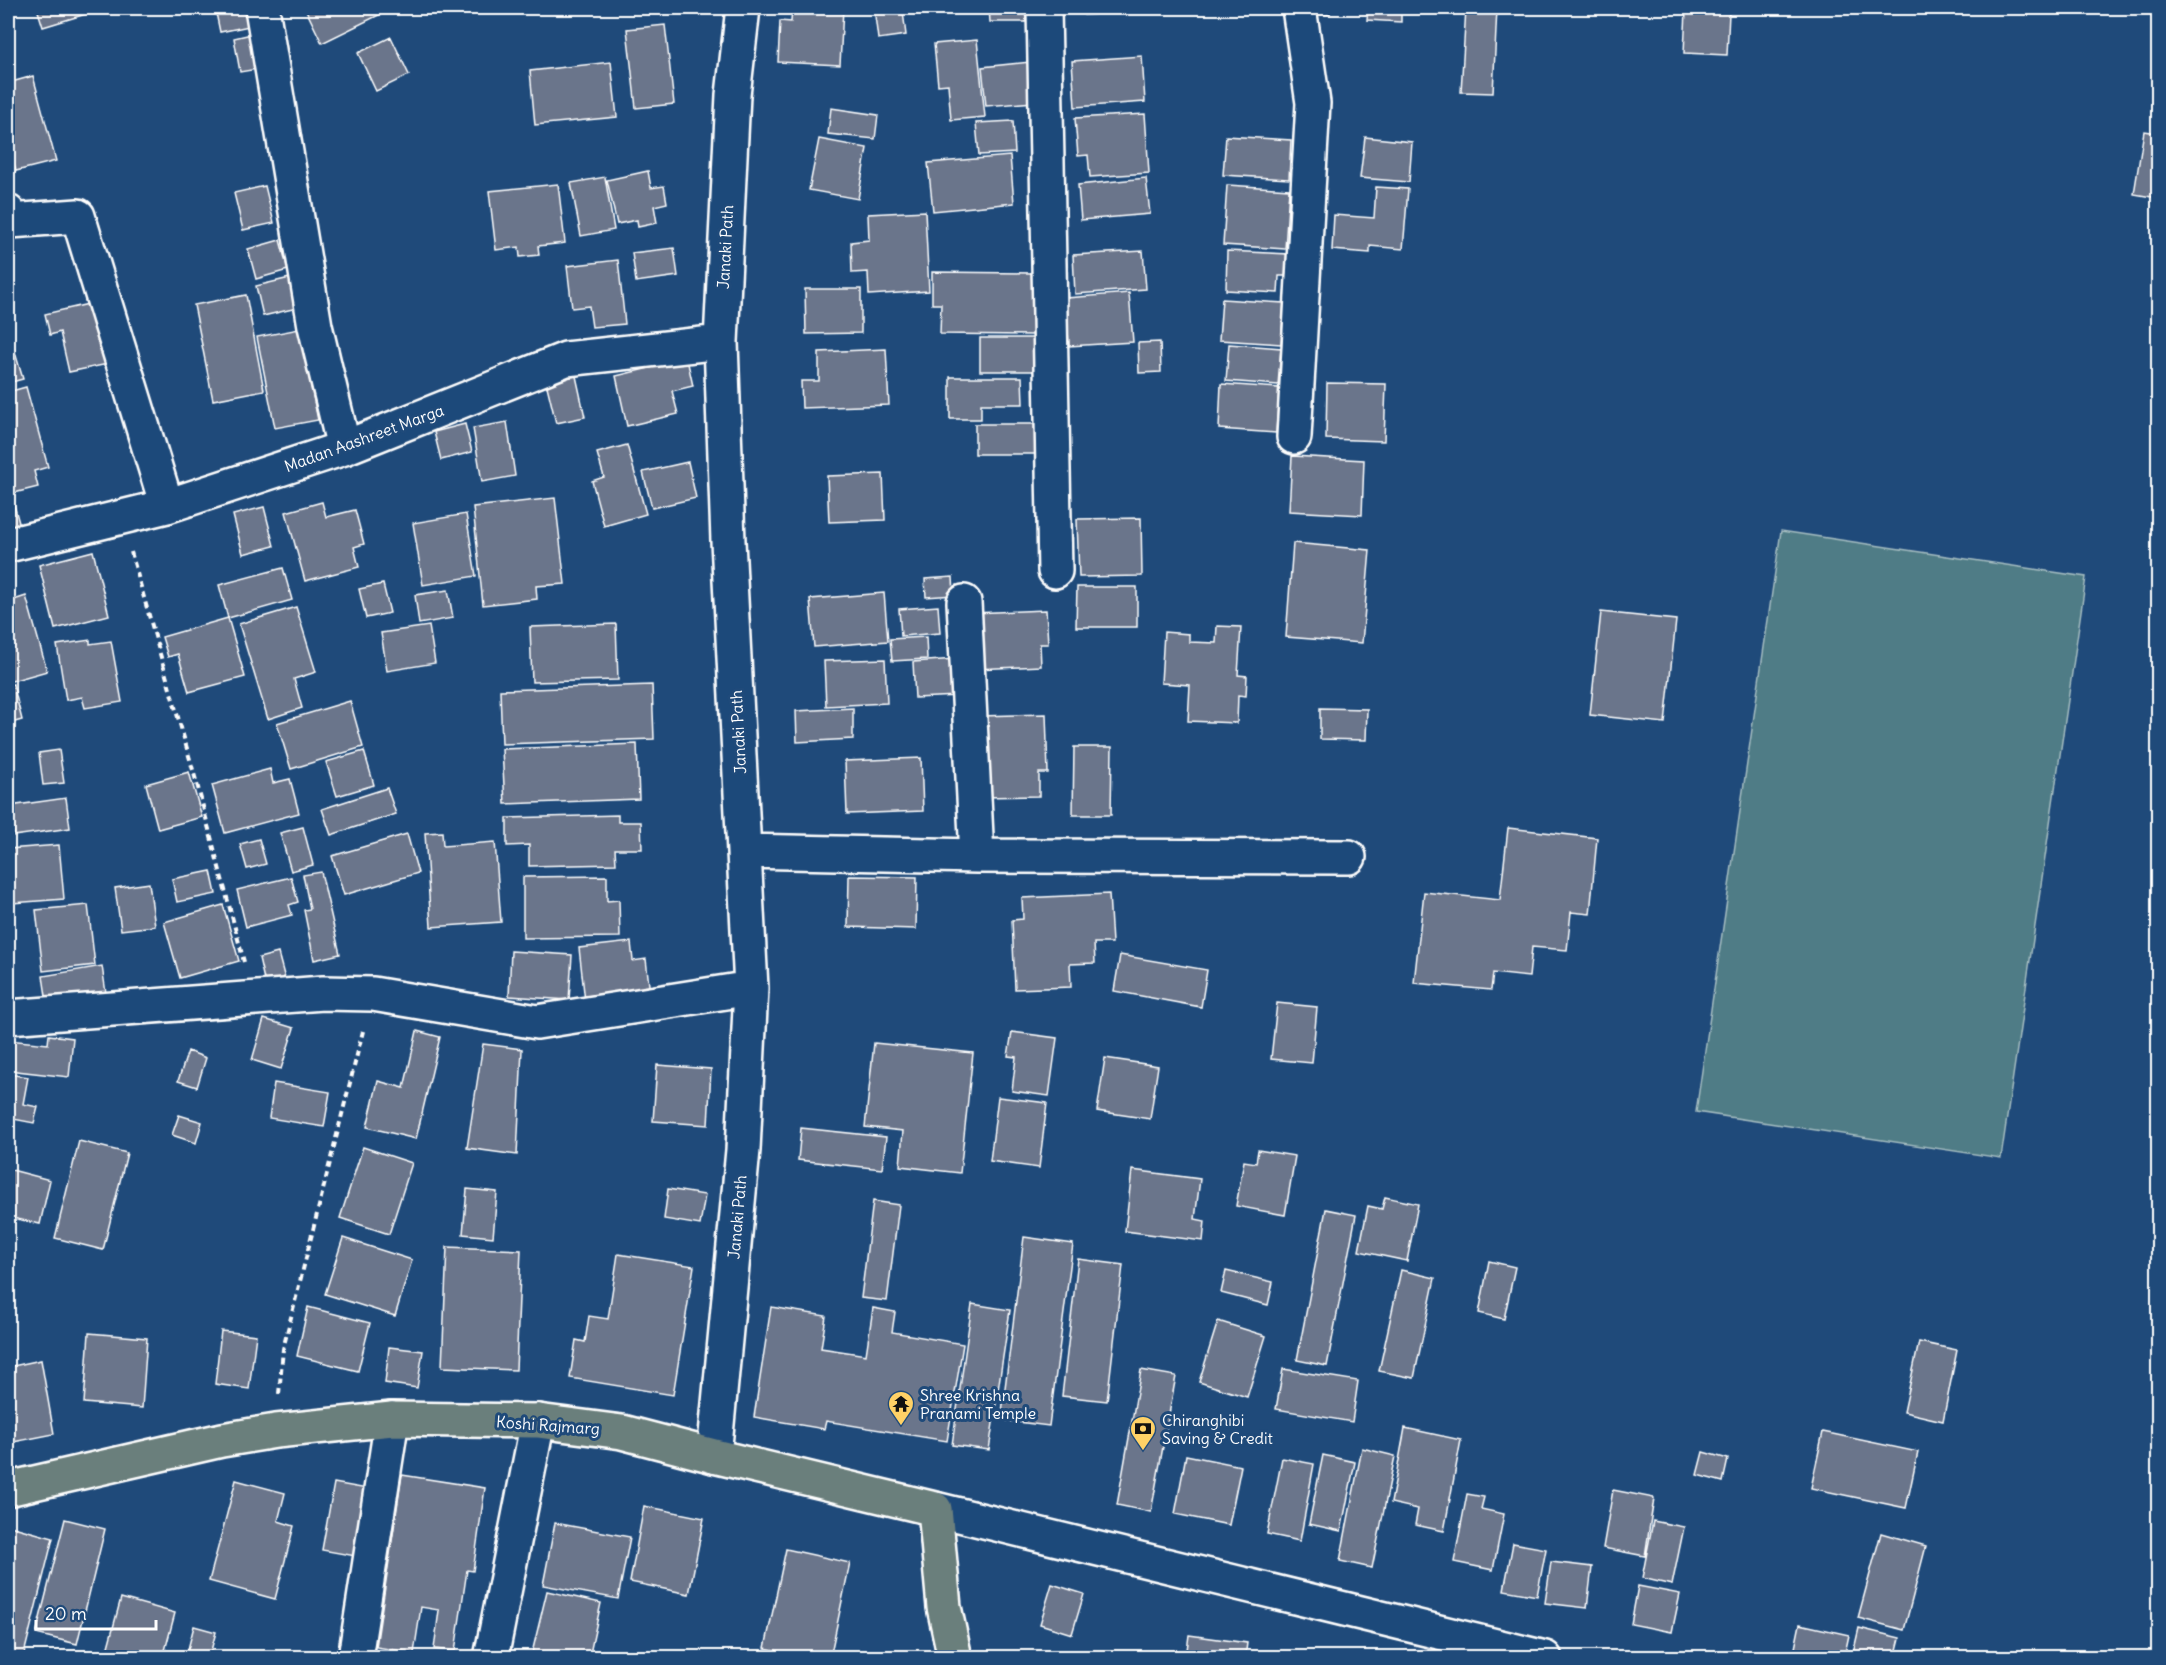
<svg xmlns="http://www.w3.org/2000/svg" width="2166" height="1665" font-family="Delius,sans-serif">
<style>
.green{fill:#4f7c86;stroke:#a7bec2;stroke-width:1.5}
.building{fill:#6b758b;stroke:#fff;stroke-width:1.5}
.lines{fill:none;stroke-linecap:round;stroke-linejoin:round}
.minor-casing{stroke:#fff;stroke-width:38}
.major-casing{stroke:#fff;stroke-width:38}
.path{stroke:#fff;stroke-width:4;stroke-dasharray:6 4.5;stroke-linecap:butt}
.minor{stroke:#1f4a7a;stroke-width:33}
.major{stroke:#6b7f7c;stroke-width:33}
.labels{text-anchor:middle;stroke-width:6;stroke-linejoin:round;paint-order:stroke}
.street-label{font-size:16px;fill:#fff;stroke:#1f4a7a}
.poi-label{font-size:16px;fill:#fff;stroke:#1f4a7a;text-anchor:start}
</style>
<rect width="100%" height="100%" fill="#1f4a7a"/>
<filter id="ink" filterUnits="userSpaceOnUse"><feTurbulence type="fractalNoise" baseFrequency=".0167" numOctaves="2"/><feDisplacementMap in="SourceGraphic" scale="12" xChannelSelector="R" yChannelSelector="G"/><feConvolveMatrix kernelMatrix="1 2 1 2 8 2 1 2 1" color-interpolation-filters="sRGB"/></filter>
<g filter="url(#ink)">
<path class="green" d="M 1781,531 L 2086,577 L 2001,1158 L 1696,1112 Z"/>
<path class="building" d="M 37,8 L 84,8 L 86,14 L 43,27 Z
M 215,8 L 250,8 L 254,25 L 220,32 Z
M 305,8 L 385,8 L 387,11 L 322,43 Z
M 792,8 L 843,8 L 840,65 L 778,62 L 780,21 L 791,22 Z
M 874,8 L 922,8 L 923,10 L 903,12 L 906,35 L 878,39 Z
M 989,8 L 1025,8 L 1026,22 L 990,22 Z
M 1084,8 L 1119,8 L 1119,13 L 1084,15 Z
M 1310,8 L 1330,8 L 1330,14 L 1310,14 Z
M 1368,8 L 1401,8 L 1401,22 L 1367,20 Z
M 1466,8 L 1497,8 L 1493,93 L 1461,92 Z
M 1686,10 L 1729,13 L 1727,55 L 1684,53 Z
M 665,25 L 674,104 L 636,108 L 627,29 Z
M 256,33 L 263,68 L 240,72 L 234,38 Z
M 391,37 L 409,75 L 376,91 L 358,53 Z
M 977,40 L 985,117 L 951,120 L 948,84 L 938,85 L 934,44 Z
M 1142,56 L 1145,102 L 1075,107 L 1072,61 Z
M 611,62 L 617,117 L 535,125 L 530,71 Z
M 1030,62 L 1034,102 L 986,106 L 982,67 Z
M 33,76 L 56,161 L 16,171 L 8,142 L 8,83 Z
M 831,108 L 878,115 L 875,139 L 828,134 Z
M 1145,114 L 1149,173 L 1090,177 L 1088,155 L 1078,156 L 1075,118 Z
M 1013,121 L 1015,153 L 979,155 L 976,123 Z
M 2144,131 L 2158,133 L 2158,198 L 2134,194 Z
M 1226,136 L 1291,140 L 1289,179 L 1223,175 Z
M 1365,137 L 1412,142 L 1409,182 L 1360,178 Z
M 819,139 L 867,148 L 858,199 L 809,190 Z
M 1010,156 L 1014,203 L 933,211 L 928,163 Z
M 648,171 L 651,188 L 664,186 L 667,203 L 654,206 L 657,223 L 638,227 L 637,220 L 617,224 L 607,180 Z
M 605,177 L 614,230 L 581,236 L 571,183 Z
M 1146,178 L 1150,214 L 1081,220 L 1078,185 Z
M 558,184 L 565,243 L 538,246 L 539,255 L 520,257 L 519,247 L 496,250 L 489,191 Z
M 1227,185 L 1289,189 L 1285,249 L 1223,245 Z
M 265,186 L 274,223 L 243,230 L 234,193 Z
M 1376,187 L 1408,189 L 1403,249 L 1370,246 L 1370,253 L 1332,250 L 1334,215 L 1374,218 Z
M 925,211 L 929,291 L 869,295 L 868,272 L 852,273 L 851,242 L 869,240 L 868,214 Z
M 280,240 L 288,270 L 256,279 L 248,249 Z
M 674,248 L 678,276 L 636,282 L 632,253 Z
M 1143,251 L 1146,289 L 1075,294 L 1073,255 Z
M 1227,251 L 1289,254 L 1288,276 L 1279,276 L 1278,293 L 1226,290 Z
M 618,260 L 625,324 L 592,327 L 589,306 L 572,308 L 567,266 Z
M 932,272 L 1035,273 L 1034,335 L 940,334 L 941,304 L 932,304 Z
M 290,278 L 297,308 L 263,316 L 256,286 Z
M 805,289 L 861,289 L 861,333 L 806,334 Z
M 1129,293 L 1133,342 L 1069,346 L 1066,298 Z
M 246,295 L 264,390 L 213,400 L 194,305 Z
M 1222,299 L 1284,303 L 1281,344 L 1219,340 Z
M 93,303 L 108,364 L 69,372 L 60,332 L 50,335 L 45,314 Z
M 299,329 L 318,420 L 275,428 L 257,337 Z
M 980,338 L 1034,338 L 1034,371 L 980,371 Z
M 1160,342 L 1161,372 L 1139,373 L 1138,343 Z
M 1229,344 L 1281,348 L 1278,385 L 1226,381 Z
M 14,349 L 23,379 L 8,383 L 8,351 Z
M 886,349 L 889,405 L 802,408 L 801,381 L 819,381 L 819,352 Z
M 687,359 L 693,386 L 672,391 L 678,414 L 627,426 L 616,376 Z
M 576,376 L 585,417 L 556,423 L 546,382 Z
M 950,377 L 1022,377 L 1023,404 L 981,404 L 981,419 L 950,419 Z
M 1327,383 L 1386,384 L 1384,441 L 1326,439 Z
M 1221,384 L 1279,388 L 1276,433 L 1219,429 Z
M 26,387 L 48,467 L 34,471 L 38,487 L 14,493 L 10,479 L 8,480 L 8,392 Z
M 507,422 L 515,476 L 482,482 L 473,428 Z
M 465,424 L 472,452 L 441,460 L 434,432 Z
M 975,424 L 1040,424 L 1040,454 L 975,454 Z
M 627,445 L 646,514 L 604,526 L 592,481 L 604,477 L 597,453 Z
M 1292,456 L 1364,460 L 1362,515 L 1289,511 Z
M 688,462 L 696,498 L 652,508 L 643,472 Z
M 883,474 L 885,520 L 829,522 L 827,476 Z
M 8,483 L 19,523 L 8,526 Z
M 555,498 L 565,584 L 536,586 L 537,599 L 483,605 L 473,507 Z
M 322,502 L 326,517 L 355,510 L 364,544 L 354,547 L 359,567 L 305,581 L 286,512 Z
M 264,507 L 274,546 L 243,554 L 233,515 Z
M 466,514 L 476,576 L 423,585 L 413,523 Z
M 1141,518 L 1142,576 L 1079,577 L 1077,519 Z
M 1293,543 L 1370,550 L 1362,643 L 1286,637 Z
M 93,551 L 109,615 L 55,629 L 39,565 Z
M 283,568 L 292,600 L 228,618 L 219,585 Z
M 953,577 L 954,595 L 926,597 L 925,579 Z
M 383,584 L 390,613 L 366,618 L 359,589 Z
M 1077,587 L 1137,587 L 1137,627 L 1076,627 Z
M 448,590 L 453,618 L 419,624 L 415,595 Z
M 884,593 L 888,641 L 814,647 L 810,599 Z
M 26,596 L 47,671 L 8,682 L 8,602 Z
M 938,606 L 940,633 L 901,636 L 899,609 Z
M 296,607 L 316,672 L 294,679 L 302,708 L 268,719 L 239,624 Z
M 1046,610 L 1048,644 L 1040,644 L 1041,666 L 975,669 L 973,613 Z
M 1601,612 L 1676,620 L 1665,723 L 1590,715 Z
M 228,618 L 245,677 L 189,692 L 178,654 L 168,657 L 162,637 Z
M 616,624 L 618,680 L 532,682 L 530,627 Z
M 429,626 L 435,663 L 387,671 L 381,633 Z
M 1217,626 L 1241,627 L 1238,675 L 1247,676 L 1246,696 L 1238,695 L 1237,723 L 1188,721 L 1190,685 L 1161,683 L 1164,632 L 1189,634 L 1189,642 L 1216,643 Z
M 926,637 L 927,659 L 892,661 L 890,639 Z
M 90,640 L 90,644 L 111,641 L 122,702 L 85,708 L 82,697 L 66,700 L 57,645 Z
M 885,659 L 887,703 L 826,706 L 824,661 Z
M 956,659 L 959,696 L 915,698 L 913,662 Z
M 13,684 L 22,720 L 8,724 L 8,685 Z
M 652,685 L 654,739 L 502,744 L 500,690 Z
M 350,701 L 363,747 L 291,769 L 277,723 Z
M 853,708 L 853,739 L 797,742 L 796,711 Z
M 1320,708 L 1367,709 L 1366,740 L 1320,739 Z
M 1046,714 L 1048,773 L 1039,773 L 1039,796 L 983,797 L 980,716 Z
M 637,744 L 639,799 L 505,804 L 502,749 Z
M 1074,747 L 1112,747 L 1111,815 L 1073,815 Z
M 59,750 L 64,783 L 43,785 L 39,753 Z
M 364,751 L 374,785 L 337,796 L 326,762 Z
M 921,758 L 923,811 L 847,814 L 845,761 Z
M 270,769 L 273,783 L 290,779 L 299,813 L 225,833 L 212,785 Z
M 189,772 L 202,817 L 158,829 L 146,784 Z
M 387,788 L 396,814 L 331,835 L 322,809 Z
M 66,798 L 70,828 L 14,836 L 10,806 Z
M 618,815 L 618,822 L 641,822 L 642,849 L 615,849 L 616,864 L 529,866 L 529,845 L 507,846 L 507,818 Z
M 303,827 L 313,865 L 291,871 L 280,833 Z
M 1508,828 L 1597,838 L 1590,914 L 1571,912 L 1567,950 L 1532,947 L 1529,977 L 1493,973 L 1491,990 L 1414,983 L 1424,892 L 1500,900 Z
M 442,832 L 443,846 L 495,842 L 501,922 L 431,927 L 425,833 Z
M 407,834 L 418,873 L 344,895 L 332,856 Z
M 259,839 L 266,864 L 247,869 L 240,844 Z
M 59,845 L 64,899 L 12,903 L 8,849 Z
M 211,871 L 216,894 L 177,902 L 172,879 Z
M 321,872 L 340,954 L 314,960 L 304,910 L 310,909 L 303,875 Z
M 607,876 L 607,901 L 619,900 L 620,937 L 523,938 L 523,877 Z
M 849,876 L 917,877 L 916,929 L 848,927 Z
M 291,877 L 298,902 L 289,905 L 292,915 L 246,927 L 237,890 Z
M 149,883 L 155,926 L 121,930 L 115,888 Z
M 1109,894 L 1112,943 L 1094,943 L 1095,963 L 1070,964 L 1071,987 L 1015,989 L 1012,920 L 1023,919 L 1022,898 Z
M 88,905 L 95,965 L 43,971 L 36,910 Z
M 223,905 L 239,961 L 180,978 L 164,922 Z
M 631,942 L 633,961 L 646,959 L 650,994 L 585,1001 L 579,948 Z
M 511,951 L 572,955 L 569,1000 L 509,996 Z
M 278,953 L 285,979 L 265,984 L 259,958 Z
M 1120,955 L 1207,970 L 1201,1007 L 1114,991 Z
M 102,966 L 107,1000 L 48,1009 L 43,976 Z
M 1277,1003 L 1317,1007 L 1312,1063 L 1271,1059 Z
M 264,1019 L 294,1028 L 281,1069 L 252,1060 Z
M 417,1031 L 440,1037 L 416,1139 L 367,1127 L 378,1081 L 404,1088 Z
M 1012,1032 L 1057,1038 L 1049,1096 L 1012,1091 L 1016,1057 L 1008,1056 Z
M 49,1035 L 73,1038 L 69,1077 L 8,1070 L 8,1040 L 48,1044 Z
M 874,1043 L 973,1053 L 960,1173 L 900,1166 L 903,1131 L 865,1127 Z
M 483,1044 L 522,1049 L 517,1155 L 467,1148 Z
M 188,1051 L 206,1058 L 197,1087 L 178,1081 Z
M 1105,1058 L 1158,1066 L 1150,1119 L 1097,1111 Z
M 657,1065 L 711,1069 L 708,1125 L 653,1121 Z
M 8,1074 L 28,1077 L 23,1104 L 38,1107 L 34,1123 L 8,1118 Z
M 274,1083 L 330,1092 L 324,1127 L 269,1118 Z
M 998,1097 L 1047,1103 L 1039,1168 L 990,1161 Z
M 179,1115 L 202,1122 L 196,1143 L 172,1135 Z
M 801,1128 L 886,1137 L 882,1169 L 798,1160 Z
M 79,1141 L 127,1153 L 103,1250 L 55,1238 Z
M 363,1147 L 412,1163 L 389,1234 L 340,1218 Z
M 1258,1150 L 1295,1156 L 1285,1215 L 1236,1206 L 1244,1161 L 1256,1163 Z
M 8,1169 L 50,1180 L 40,1224 L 8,1217 Z
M 1132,1170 L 1200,1179 L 1195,1219 L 1205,1221 L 1203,1241 L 1125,1231 Z
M 467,1189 L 497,1192 L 493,1237 L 463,1234 Z
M 668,1189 L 705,1195 L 700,1225 L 664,1219 Z
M 1385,1197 L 1418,1204 L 1407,1261 L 1359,1251 L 1368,1206 L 1382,1209 Z
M 873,1201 L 899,1205 L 887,1301 L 861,1298 Z
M 1326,1209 L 1356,1215 L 1327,1366 L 1297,1360 Z
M 1024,1237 L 1073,1244 L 1049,1426 L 1001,1420 Z
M 343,1238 L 412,1260 L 395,1316 L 325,1294 Z
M 447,1247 L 521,1250 L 516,1370 L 442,1367 Z
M 618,1254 L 694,1266 L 673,1395 L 570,1378 L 576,1340 L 585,1342 L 589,1316 L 608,1319 Z
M 1078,1259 L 1123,1265 L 1107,1401 L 1062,1396 Z
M 1489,1261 L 1515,1267 L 1504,1319 L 1479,1313 Z
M 1401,1270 L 1435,1278 L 1414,1378 L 1379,1371 Z
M 1226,1271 L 1273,1282 L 1268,1305 L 1221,1293 Z
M 972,1304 L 1010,1310 L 989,1450 L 952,1445 Z
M 308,1307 L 370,1323 L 358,1371 L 297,1356 Z
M 771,1307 L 826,1316 L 821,1348 L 866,1355 L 873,1308 L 895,1312 L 892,1332 L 963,1344 L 947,1441 L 826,1421 L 824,1429 L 754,1417 Z
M 1218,1321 L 1266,1336 L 1247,1397 L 1199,1382 Z
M 221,1331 L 256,1335 L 249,1389 L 215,1384 Z
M 89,1333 L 147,1338 L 142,1408 L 84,1403 Z
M 1919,1342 L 1957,1350 L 1943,1421 L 1904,1412 Z
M 389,1347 L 423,1351 L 417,1388 L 385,1383 Z
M 41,1360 L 54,1434 L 8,1443 L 8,1367 Z
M 1283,1369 L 1358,1381 L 1352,1422 L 1276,1409 Z
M 1141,1370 L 1176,1376 L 1151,1512 L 1117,1505 Z
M 1405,1428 L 1461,1440 L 1444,1531 L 1415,1525 L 1418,1509 L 1391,1503 Z
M 1823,1432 L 1918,1452 L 1906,1508 L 1811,1488 Z
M 1362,1448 L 1395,1456 L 1372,1568 L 1340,1561 Z
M 1703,1452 L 1728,1459 L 1723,1482 L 1697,1475 Z
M 1186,1455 L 1241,1466 L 1229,1525 L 1175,1514 Z
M 1323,1455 L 1355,1462 L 1341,1531 L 1309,1524 Z
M 1282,1458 L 1314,1464 L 1300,1541 L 1267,1534 Z
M 402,1475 L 485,1488 L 473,1571 L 467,1570 L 455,1651 L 434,1649 L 439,1610 L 421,1607 L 414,1653 L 376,1647 Z
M 236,1480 L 285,1493 L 278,1521 L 294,1526 L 275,1599 L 209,1581 Z
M 334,1483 L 373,1490 L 361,1557 L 322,1550 Z
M 1613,1490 L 1654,1498 L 1645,1556 L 1603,1548 Z
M 1467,1494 L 1484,1497 L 1481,1509 L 1504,1514 L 1493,1570 L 1454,1562 Z
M 644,1506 L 704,1518 L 689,1594 L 630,1582 Z
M 65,1519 L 105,1529 L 77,1644 L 36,1634 Z
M 1653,1521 L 1684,1527 L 1672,1585 L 1642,1578 Z
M 555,1523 L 630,1537 L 618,1599 L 543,1585 Z
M 10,1526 L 53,1538 L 23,1658 L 8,1658 L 8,1538 Z
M 1881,1533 L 1926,1546 L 1904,1630 L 1858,1618 Z
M 1513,1543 L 1546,1549 L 1537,1596 L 1504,1590 Z
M 786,1549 L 850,1563 L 830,1658 L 809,1658 L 765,1648 Z
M 1551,1562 L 1592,1567 L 1587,1608 L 1545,1603 Z
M 1052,1584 L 1084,1594 L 1072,1634 L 1040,1624 Z
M 1638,1586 L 1680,1594 L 1672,1632 L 1631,1624 Z
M 547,1591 L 601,1603 L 589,1658 L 549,1658 L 532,1653 Z
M 121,1598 L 175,1613 L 163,1658 L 105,1658 Z
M 1800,1624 L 1849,1635 L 1844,1658 L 1793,1658 Z
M 194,1626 L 216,1632 L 209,1658 L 172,1658 L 173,1653 L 186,1657 Z
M 1859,1628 L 1900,1638 L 1895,1658 L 1852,1658 Z
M 1189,1635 L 1247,1643 L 1245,1658 L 1186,1658 Z"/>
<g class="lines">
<defs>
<path id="minor" d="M 262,8 L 315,326 L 344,448
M 1044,8 L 1055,571
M 8,212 L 10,221 L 78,216 L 167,506
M 1294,437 L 1313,103 L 1299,8
M 8,545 L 167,506 L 344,448 L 566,359 L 721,342
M 964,602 L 977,856
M 744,851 L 977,856 L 1349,857
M 8,1017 L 323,993 L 373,994 L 537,1022 L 751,988
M 714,1456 L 743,1150 L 751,988 L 728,541 L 721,342 L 733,95 L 743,8
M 935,1509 L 1545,1658
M 355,1658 L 392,1419
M 491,1658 L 538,1421"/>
<path id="major" d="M 8,1489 L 222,1440 L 276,1431 L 392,1419 L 538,1421 L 622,1432 L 714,1456 L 935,1509 L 944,1607 L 955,1658"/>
</defs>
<use href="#minor" class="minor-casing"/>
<use href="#major" class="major-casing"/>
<path class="path" d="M 131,552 L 197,784 L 244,962
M 279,1394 L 283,1349 L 363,1031"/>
<use href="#minor" class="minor"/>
<use href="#major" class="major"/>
</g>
</g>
<defs>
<symbol id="temple-pin" viewBox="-11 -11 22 30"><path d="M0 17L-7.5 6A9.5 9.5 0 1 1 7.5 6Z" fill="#ffd166" stroke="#1f4a7a"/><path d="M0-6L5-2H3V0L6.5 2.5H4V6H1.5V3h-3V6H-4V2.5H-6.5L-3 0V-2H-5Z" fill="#111"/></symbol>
<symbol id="bank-pin" viewBox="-11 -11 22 30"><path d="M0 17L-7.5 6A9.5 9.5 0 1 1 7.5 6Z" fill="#ffd166" stroke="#1f4a7a"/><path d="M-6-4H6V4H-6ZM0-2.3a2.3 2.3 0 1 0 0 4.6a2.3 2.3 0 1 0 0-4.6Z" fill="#111"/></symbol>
</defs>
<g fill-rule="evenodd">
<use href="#temple-pin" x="886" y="1389" width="30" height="40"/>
<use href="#bank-pin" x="1128" y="1414" width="30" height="40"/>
</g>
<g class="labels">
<g class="street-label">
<text transform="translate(725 247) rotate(-87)" y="6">Janaki Path</text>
<text transform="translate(364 438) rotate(-20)" y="6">Madan Aashreet Marga</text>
<text transform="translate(738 732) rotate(-93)" y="6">Janaki Path</text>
<text transform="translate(737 1217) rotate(-85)" y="6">Janaki Path</text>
<text transform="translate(548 1425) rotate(4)" y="6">Koshi Rajmarg</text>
</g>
<g class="poi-label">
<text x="920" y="1401">Shree Krishna<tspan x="920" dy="18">Pranami Temple</tspan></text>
<text x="1162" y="1426">Chiranghibi<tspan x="1162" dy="18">Saving &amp; Credit</tspan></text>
</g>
</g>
<rect width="2166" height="1665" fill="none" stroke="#1f4a7a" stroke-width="30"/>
<rect x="15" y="15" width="2136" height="1635" fill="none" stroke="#fff" stroke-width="2" filter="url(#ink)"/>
<path d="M36 1620v9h120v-9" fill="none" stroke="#ffffff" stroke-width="3"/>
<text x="45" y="1620" font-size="18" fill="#ffffff" stroke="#1f4a7a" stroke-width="4.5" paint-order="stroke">20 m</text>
</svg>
